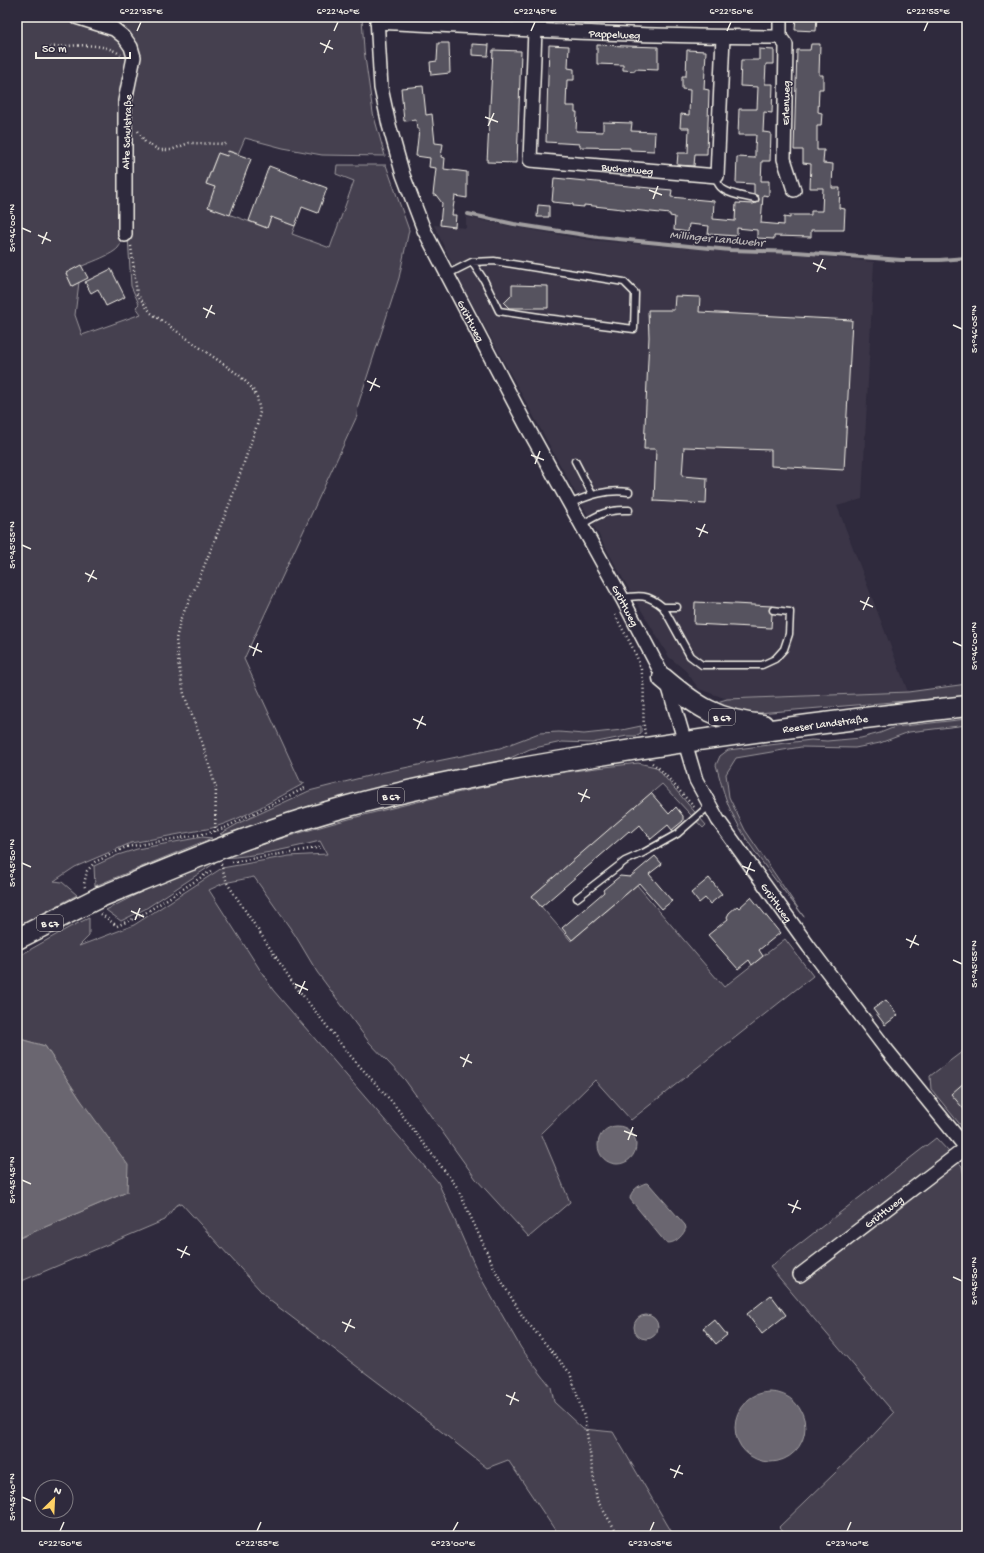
<svg xmlns="http://www.w3.org/2000/svg" width="984" height="1553" font-family="'Gochi Hand',sans-serif">
<style>
.built{fill:#3b3647}
.green{fill:#454050;stroke:#9c989c}
.water{fill:#6a6670;stroke:#a19ea0}
.lines{fill:none;stroke-linecap:round;stroke-linejoin:round}
.stream{stroke:#a19ea0;stroke-width:4}
.building{fill:#56525f;stroke:#f4f1e8}
.service-casing{stroke:#f4f1e8;stroke-width:9}
.minor-casing{stroke:#f4f1e8;stroke-width:16}
.primary-casing{stroke:#f4f1e8;stroke-width:23}
.path{stroke:#f4f1e8;stroke-width:2.5;stroke-dasharray:1 3;stroke-linecap:butt}
.service{stroke:#2f2a3d;stroke-width:6}
.minor{stroke:#2f2a3d;stroke-width:13}
.primary{stroke:#2f2a3d;stroke-width:20}
.primary-bridge-casing{stroke:#f4f1e8;stroke-width:23;stroke-linecap:butt}
.primary-bridge{stroke:#2f2a3d;stroke-width:20}
.ticks{fill:none;stroke:#f4f1e8;stroke-width:1.5}
.labels{text-anchor:middle;stroke-width:3;stroke-linejoin:round;paint-order:stroke}
.shield{fill:#2f2a3d;stroke:#b9b5b5;stroke-width:1}
.shield-label{font-size:10px;font-weight:bold;fill:#f4f1e8}
.street-label{font-size:11px;fill:#f4f1e8;stroke:#2f2a3d}
.water-label{font-size:12px;font-style:italic;fill:#b6b2b2;stroke:#2f2a3d}
.neatline{fill:none;stroke:#f4f1e8;stroke-width:1.5}
.ticks-label{font-size:10px;text-anchor:middle;fill:#f4f1e8}
</style>
<rect width="100%" height="100%" fill="#2f2a3d"/>
<filter id="ink" filterUnits="userSpaceOnUse"><feTurbulence type="fractalNoise" baseFrequency=".025" numOctaves="2"/><feDisplacementMap in="SourceGraphic" scale="8" xChannelSelector="R" yChannelSelector="G"/><feConvolveMatrix kernelMatrix="1 2 1 2 8 2 1 2 1" color-interpolation-filters="sRGB"/></filter>
<g filter="url(#ink)">
<path class="built" d="M 466,217 L 509,226 L 590,240 L 731,252 L 797,254 L 874,262 L 862,499 L 837,506 L 908,692 L 727,699 L 699,689 L 686,671 L 669,657 L 627,586 L 575,492 L 461,283 L 434,225 L 466,228 Z"/>
<path class="green" d="M 17,17 L 66,17 L 114,33 L 124,41 L 129,51 L 130,61 L 122,99 L 122,236 C 121,240 121,245 118,248 C 110,257 79,266 66,273 L 72,286 L 79,282 L 75,315 L 82,335 L 141,314 L 136,307 L 139,304 L 131,286 L 128,236 L 128,100 L 137,60 L 136,50 L 130,37 L 116,28 L 85,17 L 362,17 L 364,50 L 373,113 L 385,156 L 322,155 L 283,148 L 245,138 L 238,154 L 229,151 L 227,156 L 218,153 L 206,183 L 215,187 L 209,207 L 267,228 L 271,217 L 295,226 L 292,234 L 330,248 L 354,181 L 336,174 L 337,165 L 386,165 L 409,230 L 399,278 L 358,405 L 357,416 L 244,659 L 301,783 L 305,783 C 275,799 245,818 212,828 L 131,843 L 75,867 L 54,881 L 62,882 L 77,895 L 17,927 Z
M 967,684 L 967,696 L 746,714 L 707,705 L 727,699 L 908,692 Z
M 967,719 L 967,725 L 909,732 L 880,743 L 855,748 L 801,747 L 736,758 L 726,774 L 729,797 L 745,830 L 804,917 C 780,885 752,853 734,817 C 725,801 721,782 716,765 L 720,756 L 728,750 L 811,740 L 827,741 L 861,738 L 880,733 L 895,727 Z
M 641,726 L 641,733 L 635,736 L 627,736 L 592,743 L 562,742 L 530,749 L 508,759 L 384,787 L 307,807 L 223,835 L 220,834 L 241,822 L 309,791 L 380,773 L 500,748 L 539,733 L 559,732 L 584,734 L 622,730 Z
M 638,763 L 656,767 L 706,825 L 703,828 L 662,784 L 532,896 L 571,941 L 637,885 L 724,987 L 785,939 L 813,976 L 631,1120 L 595,1080 L 541,1133 L 570,1202 L 529,1237 L 476,1179 L 405,1080 L 369,1042 L 317,972 L 295,935 L 254,877 L 224,883 L 209,890 L 273,990 L 438,1182 L 478,1273 L 521,1348 L 551,1387 L 554,1402 L 583,1429 L 613,1432 L 674,1536 L 559,1536 L 508,1460 L 487,1468 L 408,1405 L 269,1300 L 181,1203 L 175,1206 L 165,1220 L 17,1283 L 17,1239 L 127,1192 L 80,1099 L 45,1046 L 20,1039 L 17,1041 L 17,957 L 70,927 L 89,918 L 89,936 L 79,946 L 134,925 L 222,868 L 289,856 L 327,854 L 320,841 C 288,849 256,856 223,858 C 318,824 419,800 518,780 C 558,772 598,768 638,763 Z
M 202,837 L 212,838 L 95,886 L 94,866 L 118,855 L 137,849 Z
M 214,861 L 215,863 L 145,909 L 121,921 L 106,910 L 151,887 Z
M 967,1048 L 967,1133 L 931,1089 L 930,1076 Z
M 936,1138 L 962,1166 L 965,1181 L 967,1183 L 967,1346 L 963,1349 L 967,1354 L 967,1536 L 787,1536 L 779,1527 L 864,1445 L 894,1413 L 770,1267 Z"/>
<path class="water" d="M 20,1039 L 45,1046 L 80,1099 L 128,1165 L 127,1192 L 17,1239 L 17,1041 Z
M598 1145a19 19 0 1 1 38 0a19 19 0 1 1-38 0Z
M 646,1183 L 649,1184 L 685,1225 L 686,1228 C 683,1236 673,1246 665,1242 L 630,1199 C 630,1191 639,1185 646,1183 Z
M634 1327a12 12 0 1 1 24 0a12 12 0 1 1-24 0Z
M735 1427a35 35 0 1 1 70 0a35 35 0 1 1-70 0Z"/>
<g class="lines">
<path class="stream" d="M 468,214 L 514,224 L 598,237 L 730,250 L 796,252 L 901,260 L 940,260 L 967,258"/>
</g>
<path class="building" d="M 796,17 L 817,17 L 816,31 L 795,30 Z
M 438,43 L 449,43 L 450,73 L 431,75 L 430,62 L 437,61 Z
M 472,44 L 489,45 L 488,56 L 472,55 Z
M 811,44 L 820,44 L 819,75 L 823,75 L 823,89 L 819,89 L 818,112 L 822,113 L 821,126 L 817,126 L 817,150 L 824,150 L 823,163 L 833,164 L 832,188 L 840,188 L 839,208 L 845,209 L 844,230 L 811,230 L 811,237 L 774,236 L 774,239 L 757,238 L 757,230 L 737,228 L 737,236 L 708,234 L 709,226 L 689,224 L 688,232 L 674,230 L 675,217 L 670,216 L 670,214 L 584,205 L 584,207 L 573,206 L 573,204 L 552,202 L 554,178 L 607,183 L 607,184 L 672,190 L 671,197 L 714,201 L 713,219 L 735,221 L 736,203 L 753,204 L 758,202 L 759,200 L 758,196 L 754,194 L 754,184 L 736,183 L 737,157 L 755,158 L 755,147 L 756,135 L 738,135 L 739,109 L 757,109 L 758,87 L 740,86 L 741,60 L 759,60 L 759,49 L 774,50 L 774,64 L 766,64 L 765,84 L 773,84 L 772,113 L 764,112 L 763,132 L 771,133 L 770,161 L 762,161 L 761,181 L 769,181 L 769,196 L 763,195 L 761,223 L 784,225 L 784,217 L 790,218 L 790,215 L 811,215 L 811,211 L 822,211 L 823,188 L 810,188 L 811,164 L 803,163 L 803,150 L 794,150 L 797,50 L 810,50 Z
M 549,45 L 569,46 L 568,68 L 574,69 L 574,80 L 567,80 L 566,106 L 575,106 L 575,112 L 577,112 L 576,131 L 603,132 L 603,122 L 632,123 L 631,131 L 655,132 L 654,151 L 630,150 L 630,148 L 580,147 L 580,144 L 546,142 Z
M 597,45 L 658,47 L 658,70 L 635,69 L 635,71 L 623,70 L 623,65 L 597,64 Z
M 493,50 L 521,51 L 517,163 L 487,162 Z
M 687,50 L 706,51 L 704,89 L 709,90 L 707,154 L 695,154 L 694,166 L 677,165 L 678,153 L 688,153 L 689,128 L 680,128 L 681,114 L 689,115 L 690,90 L 682,89 L 682,76 L 686,76 Z
M 423,86 L 426,115 L 432,114 L 435,143 L 443,144 L 441,157 L 445,158 L 444,169 L 467,172 L 467,198 L 455,196 L 452,215 L 456,215 L 455,227 L 440,225 L 442,203 L 436,195 L 433,195 L 436,168 L 429,167 L 430,158 L 416,156 L 419,129 L 417,129 L 416,120 L 404,121 L 401,88 Z
M 228,151 L 251,159 L 230,215 L 208,207 L 215,187 L 206,184 L 218,153 L 227,156 Z
M 269,166 L 327,188 L 318,213 L 302,207 L 295,226 L 271,217 L 267,228 L 249,221 Z
M 538,205 L 549,206 L 549,217 L 537,217 Z
M 81,265 L 88,278 L 72,286 L 66,273 Z
M 111,269 L 125,297 L 106,306 L 98,289 L 91,293 L 85,282 Z
M 512,285 L 548,286 L 548,308 L 509,308 L 504,303 L 512,295 Z
M 675,296 L 700,297 L 699,312 L 852,320 L 844,470 L 771,466 L 771,450 L 684,447 L 682,476 L 707,478 L 706,504 L 654,501 L 656,449 L 644,449 L 649,337 L 648,310 L 674,310 Z
M 695,602 L 772,606 L 769,610 L 772,614 L 771,628 L 694,624 Z
M 651,793 L 669,814 L 676,807 L 683,816 L 683,821 L 672,830 L 668,825 L 651,839 L 640,825 L 631,833 L 629,831 L 541,907 L 532,896 Z
M 655,856 L 662,864 L 649,874 L 672,901 L 662,909 L 639,883 L 572,940 L 562,928 L 604,892 L 603,890 L 620,876 L 630,877 Z
M 709,878 L 722,894 L 710,904 L 705,898 L 699,903 L 691,893 Z
M 751,897 L 780,933 L 759,950 L 763,956 L 752,965 L 749,960 L 738,969 L 708,935 L 728,919 L 727,917 L 729,913 L 737,906 L 739,908 Z
M 886,1000 L 898,1015 L 885,1025 L 873,1009 Z
M 967,1080 L 967,1113 L 951,1094 Z
M 771,1295 L 786,1315 L 762,1334 L 747,1314 Z
M 714,1319 L 727,1335 L 716,1344 L 703,1328 Z"/>
<g class="lines">
<defs>
<path id="service" d="M 717,176 C 717,178 717,183 719,185 C 724,194 746,197 755,199
M 446,275 L 472,262 L 494,261 L 624,282 L 635,293 L 634,329 L 546,318 L 499,311 L 484,280 L 472,262
M 575,461 L 592,494
M 569,504 C 590,495 607,489 629,492
M 581,525 C 599,514 608,509 629,510
M 622,598 C 639,595 648,594 663,607 L 690,656 L 702,665 L 762,665 L 775,659 L 784,649 L 789,634 L 790,612 L 773,610
M 663,607 L 677,607
M 577,898 L 625,861 L 643,853 L 677,834 L 710,805"/>
<g id="minor">
<path d="M 76,17 L 114,29 L 124,37 L 131,47 L 134,57 L 125,101 L 125,235"/>
<path id="s1" d="M 377,17 L 381,88 L 389,125 L 403,175 L 424,230 L 525,423 L 622,598 L 669,688 L 696,780 L 718,820 L 809,947 L 886,1049 L 967,1149"/>
<path d="M 780,17 L 780,37 L 786,45 L 784,159 L 794,190"/>
<path id="s2" d="M 377,22 C 511,29 645,37 780,37"/>
<path id="s3" d="M 535,30 L 530,160 L 717,176 L 723,37"/>
<path id="s4" d="M 800,1275 L 966,1148"/>
</g>
<g id="primary">
<path d="M 663,678 C 697,707 717,720 763,725"/>
<path id="s5" d="M 100,897 C 176,866 248,835 327,812 C 414,787 504,770 594,756 C 718,736 842,720 967,706"/>
<path d="M 17,939 L 82,906"/>
</g>
</defs>
<use href="#service" class="service-casing"/>
<use href="#minor" class="minor-casing"/>
<use href="#primary" class="primary-casing"/>
<path class="path" d="M 46,47 C 68,47 102,40 121,55
M 138,131 L 145,142 L 159,150 L 171,150 L 189,143 L 226,144
M 131,246 L 137,294 L 151,313 L 239,375 L 252,388 L 257,397 L 260,412 L 257,425 L 231,500 L 196,586 L 181,618 L 176,639 L 179,667 L 184,694 L 203,745 L 216,788 L 215,833
M 615,615 C 623,631 635,649 640,666 C 647,688 641,712 645,734
M 652,763 L 660,769 L 694,807
M 232,862 L 322,847
M 221,864 L 227,883 L 293,983 L 348,1053 L 393,1103 L 457,1187 L 496,1272 L 523,1317 L 570,1373 L 585,1420 L 597,1500 L 619,1536
M 85,887 L 84,884 L 87,871 L 95,862 L 126,847 L 209,833 L 224,828 L 305,788
M 101,914 L 117,926 L 142,915 L 211,871"/>
<use href="#service" class="service"/>
<use href="#minor" class="minor"/>
<use href="#primary" class="primary"/>
<defs>
<path id="primary-bridge" d="M 82,906 L 100,897"/>
</defs>
<use href="#primary-bridge" class="primary-bridge-casing"/>
<use href="#primary-bridge" class="primary-bridge"/>
</g>
</g>
<path class="ticks" d="M 137,31 L 141,22M 334,31 L 338,22M 531,31 L 535,22M 727,31 L 731,22M 924,31 L 928,22M 320,43 L 333,49M 324,53 L 330,40M 485,117 L 498,122M 488,126 L 494,113M 649,190 L 662,195M 653,199 L 658,186M 22,228 L 31,232M 38,235 L 51,241M 42,244 L 47,232M 813,263 L 826,269M 817,272 L 823,259M 203,308 L 215,314M 206,318 L 212,305M 953,325 L 962,329M 367,381 L 380,387M 370,391 L 376,378M 531,455 L 544,460M 535,464 L 540,451M 696,528 L 708,533M 699,537 L 705,524M 22,545 L 31,549M 85,573 L 97,579M 88,582 L 94,570M 860,601 L 873,607M 863,610 L 869,597M 953,642 L 962,646M 249,646 L 262,652M 253,656 L 258,643M 413,719 L 426,725M 417,729 L 423,716M 578,793 L 590,798M 581,802 L 587,789M 22,863 L 31,867M 742,866 L 755,871M 746,875 L 751,862M 131,911 L 144,917M 135,920 L 140,908M 906,939 L 919,945M 910,948 L 916,935M 953,960 L 962,964M 295,984 L 308,990M 299,994 L 305,981M 460,1057 L 472,1063M 463,1067 L 469,1054M 624,1131 L 637,1136M 628,1140 L 633,1127M 22,1180 L 31,1184M 788,1204 L 801,1209M 792,1213 L 798,1200M 177,1249 L 190,1255M 181,1258 L 187,1246M 953,1277 L 962,1281M 342,1322 L 355,1328M 345,1332 L 351,1319M 506,1395 L 519,1401M 510,1405 L 515,1392M 670,1469 L 683,1474M 674,1478 L 680,1465M 22,1497 L 31,1501M 60,1531 L 64,1522M 257,1531 L 261,1522M 453,1531 L 458,1522M 650,1531 L 654,1522M 847,1531 L 851,1522"/>
<g class="labels">
<g class="shield">
<rect x="709" y="709" width="26" height="16" rx="3"/>
<rect x="378" y="788" width="26" height="16" rx="3"/>
<rect x="37" y="915" width="26" height="16" rx="3"/>
</g>
<g class="shield-label">
<text x="722" y="721">B 67</text>
<text x="391" y="800">B 67</text>
<text x="50" y="927">B 67</text>
</g>
<g class="street-label">
<text dy="4" stroke="none"><textPath href="#s2" startOffset="238">Pappelweg</textPath></text>
<text transform="translate(785 103) rotate(-89)" y="4">Erlenweg</text>
<text transform="translate(126 132) rotate(-88)" y="4">Alte Schulstraße</text>
<text dy="4" stroke="none"><textPath href="#s3" startOffset="228">Buchenweg</textPath></text>
<text dy="4" stroke="none"><textPath href="#s1" startOffset="322">Grüttweg</textPath></text>
<text dy="4" stroke="none"><textPath href="#s1" startOffset="646">Grüttweg</textPath></text>
<text dy="4" stroke="none"><textPath href="#s5" startOffset="749">Reeser Landstraße</textPath></text>
<text dy="4" stroke="none"><textPath href="#s1" startOffset="982">Grüttweg</textPath></text>
<text dy="4" stroke="none"><textPath href="#s4" startOffset="105">Grüttweg</textPath></text>
</g>
<g class="water-label">
<text transform="translate(717 238) rotate(5)" y="4">Millinger Landwehr</text>
</g>
</g>
<rect width="984" height="1553" fill="none" stroke="#2f2a3d" stroke-width="44"/>
<g transform="translate(54 1499) rotate(24)"><circle r="19" fill="#2f2a3d" stroke="#7e7a81"/>
<path d="M0-3L7 15L0 10L-7 15Z" fill="#ffd166"/>
<text y="-6" font-size="11" font-weight="bold" text-anchor="middle" fill="#f4f1e8">N</text>
</g>
<path d="M36 52v6h94v-6" fill="none" stroke="#f4f1e8" stroke-width="2"/>
<text x="42" y="52" font-size="12" fill="#f4f1e8" stroke="#2f2a3d" stroke-width="3" paint-order="stroke">50 m</text>
<rect x="22" y="22" width="940" height="1509" class="neatline"/>
<g class="ticks-label">
<text x="141" y="14">6°22'35"E</text>
<text x="338" y="14">6°22'40"E</text>
<text x="535" y="14">6°22'45"E</text>
<text x="731" y="14">6°22'50"E</text>
<text x="928" y="14">6°22'55"E</text>
<text transform="translate(11 228) rotate(-90)" y="4">51°46'00"N</text>
<text transform="translate(973 329) rotate(-90)" y="4">51°46'05"N</text>
<text transform="translate(11 545) rotate(-90)" y="4">51°45'55"N</text>
<text transform="translate(973 646) rotate(-90)" y="4">51°46'00"N</text>
<text transform="translate(11 863) rotate(-90)" y="4">51°45'50"N</text>
<text transform="translate(973 964) rotate(-90)" y="4">51°45'55"N</text>
<text transform="translate(11 1180) rotate(-90)" y="4">51°45'45"N</text>
<text transform="translate(973 1281) rotate(-90)" y="4">51°45'50"N</text>
<text transform="translate(11 1497) rotate(-90)" y="4">51°45'40"N</text>
<text x="60" y="1546">6°22'50"E</text>
<text x="257" y="1546">6°22'55"E</text>
<text x="453" y="1546">6°23'00"E</text>
<text x="650" y="1546">6°23'05"E</text>
<text x="847" y="1546">6°23'10"E</text>
</g>
</svg>
